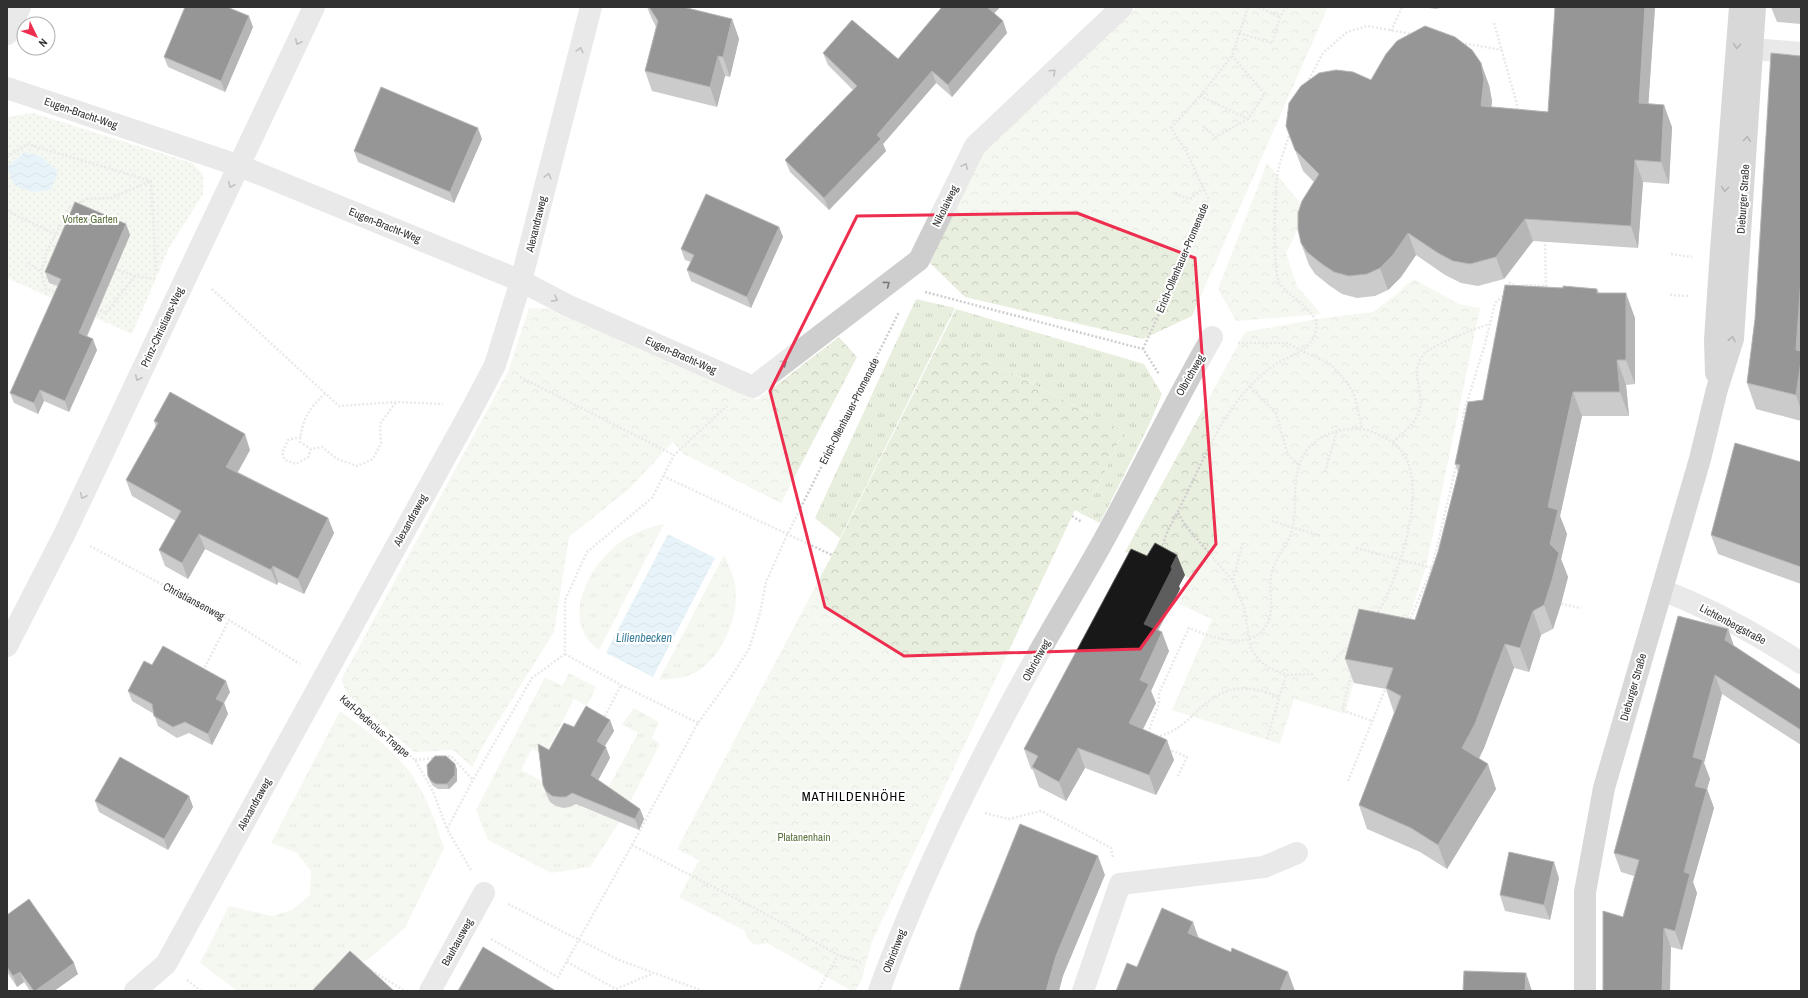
<svg xmlns="http://www.w3.org/2000/svg" width="1808" height="998" font-family="'Archivo Narrow',sans-serif">
<style>
.grass{fill:url(#grass-tufts)}
.park{fill:url(#park-crowns)}
.garden{fill:url(#garden-dots)}
.water{fill:url(#water-waves)}
.lines{fill:none;stroke-linecap:round;stroke-linejoin:round}
.path{stroke:#cecece;stroke-width:2.5;stroke-dasharray:2 2;stroke-linecap:butt}
.minor{stroke:#cecece;stroke-width:22}
.major{stroke:#a9a9a9;stroke-width:22}
.wall{fill:#8c8c8c}
.shaded-wall{fill:#5d5d5d}
.building{fill:#181818;stroke:#5d5d5d}
.oneway{stroke:#787878}
.oneway2{stroke:#616161}
.marked{fill:none;stroke:#ed2e4e;stroke-width:3;stroke-linejoin:round}
.labels{text-anchor:middle;stroke-width:4;stroke-linejoin:round;paint-order:stroke}
.street-label{font-size:11px;fill:#313131;stroke:#fff}
.park-label{font-size:11px;fill:#59703c;stroke:#fff}
.water-label{font-size:12px;font-style:italic;fill:#3a7d99;stroke:#fff}
.quarter-label{font-size:13px;letter-spacing:1px;fill:#000;stroke:#fff}
</style>
<defs>
<pattern id="grass-tufts" width="24" height="20" patternUnits="userSpaceOnUse"><rect width="24" height="20" fill="#e9efdf"/><path d="M3 7l-1-3M5 7V3M7 7l1-3M15 17l-1-3M17 17v-4M19 17l1-3" fill="none" stroke="#c8cdc0"/></pattern>
<pattern id="park-crowns" width="20" height="18" patternUnits="userSpaceOnUse"><rect width="20" height="18" fill="#e9efdf"/><path d="M2 6a3 3 0 1 1 6 0M12 15a3 3 0 1 1 6 0" fill="none" stroke="#c8cdc0"/></pattern>
<pattern id="garden-dots" width="8" height="8" patternUnits="userSpaceOnUse"><rect width="8" height="8" fill="#e9efdf"/><path d="M2 2h.1M6 6h.1" fill="none" stroke="#c8cdc0" stroke-width="1.8" stroke-linecap="round"/></pattern>
<pattern id="water-waves" width="16" height="10" patternUnits="userSpaceOnUse"><rect width="16" height="10" fill="#cbe4ef"/><path d="M0 5q4-4 8 0t8 0" fill="none" stroke="#afc4cd"/></pattern>
</defs>
<rect width="100%" height="100%" fill="#fff"/>
<path class="grass" d="M 916,299 L 955,308 L 840,538 L 815,518 Z
M 956,309 L 1144,364 L 1162,394 L 1149,425 L 1100,523 L 1084,515 L 1124,431 L 942,337 Z
M 664,524 L 599,650 C 558,621 589,564 622,541 C 635,532 649,527 664,524 Z
M 724,555 C 728,564 733,574 735,584 C 740,614 724,654 698,671 C 687,678 672,679 659,680 Z
M 569,673 L 596,687 L 587,706 L 574,699 L 545,755 L 532,749 L 521,770 L 547,784 L 556,806 C 564,808 569,808 576,804 L 595,812 L 638,733 L 622,724 L 634,708 L 659,722 L 652,738 L 660,744 L 622,818 L 590,867 L 551,873 L 488,840 L 476,810 L 545,677 L 562,686 Z
M 340,711 C 366,730 395,750 413,777 C 428,799 436,824 444,848 L 405,928 L 370,958 L 310,991 L 237,991 L 200,963 L 229,906 L 272,916 L 292,910 L 310,895 L 311,871 L 297,853 L 271,843 Z"/>
<path class="park" d="M 1137,7 L 1328,7 L 1192,316 L 1143,339 L 965,297 L 930,263 L 982,151 Z
M 1267,163 L 1307,211 L 1286,253 L 1297,286 L 1321,314 L 1236,321 L 1218,289 Z
M 1414,279 L 1459,304 L 1480,308 L 1426,567 L 1406,626 L 1367,633 L 1345,714 L 1294,699 L 1280,744 L 1172,710 L 1212,619 L 1179,604 L 1191,579 L 1160,562 L 1125,552 L 1245,332 L 1323,318 L 1373,312 L 1397,294 L 1407,284 Z
M 529,308 L 557,309 L 757,400 L 839,337 L 857,357 L 781,503 L 684,454 L 673,442 L 630,488 L 569,537 L 554,632 L 484,744 L 472,767 L 453,750 L 414,752 L 348,695 L 341,680 L 508,372 Z
M 942,337 L 1124,431 L 1084,515 L 1075,510 L 872,942 L 861,981 L 855,991 L 852,991 L 767,943 C 755,947 748,944 745,931 L 679,897 L 699,860 L 677,849 L 832,555 Z"/>
<path class="garden" d="M 33,113 L 192,163 L 203,174 L 203,194 L 169,248 L 132,334 L 7,278 L 7,117 Z"/>
<path class="water" d="M 25,152 L 42,157 L 58,172 L 51,190 L 32,192 L 14,185 L 7,167 Z
M 668,534 L 715,558 L 653,677 L 606,653 Z"/>
<g class="lines">
<path class="path" d="M 1259,7 L 1280,17
M 1494,23 L 1516,101 L 1518,112
M 1391,31 L 1402,7
M 1239,33 L 1272,43 L 1280,17 L 1286,7
M 1461,43 L 1502,50
M 1307,83 L 1323,53 L 1347,32 L 1367,26 L 1412,34
M 1200,96 L 1248,119 L 1265,94 L 1232,56
M 1203,126 L 1216,137 L 1248,119
M 7,157 L 27,144 L 151,181
M 1175,194 L 1190,199 L 1203,188
M 7,211 L 55,234
M 1671,254 L 1692,257
M 28,263 L 41,272
M 115,269 L 135,276 L 155,279
M 1509,282 L 1516,287
M 1518,287 L 1525,285 L 1546,286 L 1545,240
M 212,289 L 339,406 L 396,402 L 443,404
M 925,292 L 1143,349 L 1159,374
M 58,293 L 46,289 L 41,272 L 47,251 L 70,207 L 87,199 L 111,198 L 151,181 L 156,273
M 1670,295 L 1689,296
M 96,309 L 106,313 L 135,276
M 1238,343 L 1288,343 L 1302,351 L 1329,363 L 1347,382 L 1355,397 L 1362,428
M 1143,349 L 1205,212 L 1208,198 L 1186,151 L 1171,128 L 1200,96 L 1232,56 L 1248,7
M 520,377 L 674,455
M 1250,387 L 1276,413 L 1288,455 L 1299,465
M 325,393 C 309,410 302,418 300,442 L 311,449 L 322,447 L 337,459 L 357,466 L 373,459 L 381,443 L 380,424 L 396,402
M 1462,430 L 1464,412 L 1485,344 L 1495,303 L 1505,294
M 301,437 L 288,440 L 282,453 L 285,460 L 296,464 L 308,457 L 311,449
M 1393,442 C 1402,433 1415,424 1419,412 C 1424,398 1416,383 1417,369 C 1418,363 1421,357 1425,353 C 1436,344 1475,328 1490,324
M 1325,472 L 1337,431
M 663,476 L 832,555
M 1178,513 L 1185,525 L 1233,581 L 1244,607 L 1251,649 L 1259,660 L 1269,668 L 1286,675 L 1313,674
M 1072,516 L 1082,522
M 1272,521 L 1321,536
M 1164,541 L 1168,530 C 1193,486 1215,422 1250,386 C 1257,379 1265,372 1273,366 C 1288,355 1311,352 1316,331 C 1321,310 1288,298 1279,282 C 1272,267 1275,188 1278,171 C 1281,158 1286,145 1290,133
M 90,546 L 229,620 L 300,664
M 1356,548 L 1432,568
M 1233,580 L 1243,542
M 1561,604 L 1581,608
M 1409,622 L 1432,568 L 1457,462
M 565,654 L 621,685 L 698,723
M 1334,660 L 1351,643
M 203,671 L 229,620
M 1352,672 L 1342,710 L 1372,721
M 343,698 L 415,760 L 433,791 L 447,829
M 603,720 L 621,685
M 1148,733 L 1159,703 L 1159,693 L 1189,628 C 1210,637 1245,650 1263,630 C 1277,615 1268,593 1271,575 C 1275,557 1288,546 1292,529 C 1298,508 1292,487 1299,466 C 1307,439 1334,427 1361,429 C 1368,429 1377,434 1383,437 C 1400,445 1407,455 1411,473 C 1419,512 1397,581 1377,614
M 1156,737 C 1173,733 1183,725 1195,713 C 1224,685 1243,683 1280,697
M 1267,739 L 1286,675
M 1168,749 L 1187,757 L 1177,778
M 444,757 L 451,756 L 473,780
M 415,760 L 435,758
M 1348,781 L 1386,687
M 985,813 L 1009,819 L 1041,811 L 1111,848 L 1113,858
M 632,845 L 762,912 L 838,955 L 861,962
M 471,870 L 447,829 L 473,780 L 532,678 L 565,654 L 565,600 L 587,552 L 652,498 L 674,455 L 727,406
M 508,904 L 619,960 L 703,991
M 491,939 L 558,977 L 632,845 L 698,723 L 729,680 L 749,649 L 760,613 L 766,582 L 787,535 L 899,312
M 567,962 L 616,989 L 654,973
M 368,968 L 403,990
M 187,980 L 201,991
M 818,991 L 838,955"/>
<path class="minor" d="M 7,34 L 20,7
M 1753,49 L 1801,53
M 7,88 L 240,166 L 521,281 L 567,305 L 753,387 L 919,260 L 975,146 L 1122,7
M 1662,590 C 1711,609 1757,634 1801,663
M 7,646 L 65,533 L 314,7
M 135,991 L 166,964 L 474,405 L 495,365 L 521,281 L 591,7
M 430,991 L 484,893
M 879,991 C 921,875 977,763 1038,654 C 1060,615 1084,576 1106,536 C 1142,470 1174,403 1212,337
M 1083,991 L 1120,884 L 1264,867 L 1297,853"/>
<path class="major" d="M 1716,373 L 1715,340 L 1721,250 L 1740,7
M 1585,991 L 1585,892 L 1604,788 L 1700,459 L 1717,389 L 1733,339 L 1755,7"/>
</g>
<path class="wall" d="M 647,7 L 683,7 L 732,19 L 739,39 L 730,77 L 725,76 L 717,107 L 652,91 L 645,71 L 656,27 L 651,17 Z
M 1000,7 L 994,13 L 1003,21 L 1007,33 L 952,97 L 936,83 L 883,144 L 886,151 L 829,210 L 790,172 L 785,160 L 853,90 L 828,65 L 823,53 L 898,59 Z
M 1421,7 L 1445,7 L 1436,9 Z
M 1555,7 L 1655,7 L 1648,104 L 1672,127 L 1669,184 L 1643,182 L 1638,248 L 1533,241 L 1504,279 L 1478,286 L 1461,283 L 1445,275 L 1416,255 L 1401,277 L 1388,290 L 1375,296 L 1357,298 L 1342,294 L 1330,286 L 1315,274 L 1309,265 L 1301,243 L 1314,182 L 1303,171 L 1286,126 L 1371,80 L 1489,85 L 1492,101 L 1491,107 L 1548,112 Z
M 1771,7 L 1801,7 L 1801,24 L 1777,22 Z
M 253,27 L 225,92 L 168,67 L 164,57 Z
M 1801,56 L 1801,421 L 1756,409 L 1747,383 L 1755,319 Z
M 482,139 L 454,203 L 358,162 L 354,151 Z
M 126,224 L 130,235 L 87,337 L 97,350 L 69,412 L 44,401 L 38,414 L 14,403 L 10,393 L 58,286 L 49,283 L 45,272 Z
M 779,227 L 783,237 L 751,308 L 691,281 L 687,270 L 691,262 L 685,260 L 681,249 Z
M 1563,288 L 1597,289 L 1599,293 L 1635,318 L 1635,384 L 1626,385 L 1629,416 L 1582,416 L 1560,516 L 1567,534 L 1561,559 L 1568,577 L 1561,604 L 1553,629 L 1541,635 L 1529,672 L 1514,668 L 1484,748 L 1479,759 L 1496,789 L 1447,869 L 1420,852 L 1367,829 L 1359,805 L 1394,713 L 1386,689 L 1354,683 L 1345,659 L 1415,620 L 1438,552 L 1458,472 L 1455,464 L 1483,400 Z
M 154,421 L 250,450 L 238,472 L 328,518 L 334,533 L 304,594 L 278,582 L 277,585 L 205,549 L 188,579 L 165,566 L 159,550 L 176,521 L 132,496 L 126,480 L 156,427 Z
M 1801,462 L 1801,584 L 1718,554 L 1711,535 Z
M 1185,575 L 1179,586 L 1180,589 L 1158,630 L 1169,651 L 1151,691 L 1156,703 L 1143,729 L 1174,760 L 1156,795 L 1085,768 L 1066,801 L 1039,787 L 1033,770 L 1031,769 L 1024,749 Z
M 1728,629 L 1734,647 L 1801,690 L 1801,745 L 1722,694 L 1704,763 L 1710,779 L 1707,789 L 1714,808 L 1693,882 L 1697,893 L 1682,950 L 1671,947 L 1634,876 L 1621,872 L 1614,853 Z
M 152,665 L 230,692 L 224,703 L 228,714 L 212,745 L 189,733 L 177,738 L 158,726 L 154,714 L 132,701 L 128,691 Z
M 610,720 L 614,731 L 605,746 L 610,758 L 598,780 L 640,809 L 644,819 L 639,830 L 576,804 L 570,807 L 563,808 L 556,806 L 550,802 L 547,796 L 543,785 L 549,750 L 574,727 Z
M 457,769 L 457,781 L 449,789 L 438,789 L 433,786 L 430,781 L 428,776 Z
M 189,796 L 193,807 L 168,850 L 99,812 L 95,801 Z
M 1559,878 L 1550,920 L 1505,911 L 1500,895 Z
M 7,915 L 78,974 L 54,991 L 30,991 L 24,982 L 17,987 L 7,972 Z"/>
<path class="shaded-wall" d="M 986,7 L 1000,7 L 990,18 Z
M 1645,7 L 1655,7 L 1647,125 L 1639,103 Z
M 249,16 L 253,27 L 225,92 L 221,81 Z
M 732,19 L 739,39 L 730,77 L 723,57 Z
M 1003,21 L 1007,33 L 952,97 L 948,85 Z
M 718,56 L 725,76 L 717,107 L 710,87 Z
M 1481,63 L 1489,85 L 1492,101 L 1489,128 L 1481,106 Z
M 932,71 L 936,83 L 883,144 L 886,151 L 829,210 L 824,198 L 877,135 Z
M 1664,105 L 1672,127 L 1669,184 L 1661,162 Z
M 478,128 L 482,139 L 454,203 L 450,192 Z
M 1635,160 L 1643,182 L 1638,248 L 1631,226 Z
M 1525,219 L 1533,241 L 1504,279 L 1496,257 Z
M 126,224 L 130,235 L 83,344 L 79,333 Z
M 779,227 L 783,237 L 751,308 L 747,297 Z
M 1408,233 L 1416,255 L 1401,277 L 1388,290 L 1380,268 Z
M 1801,278 L 1801,410 L 1796,395 L 1796,350 Z
M 1626,293 L 1635,318 L 1635,384 L 1626,360 Z
M 93,339 L 97,350 L 69,412 L 65,401 Z
M 1617,360 L 1626,385 L 1629,416 L 1620,392 Z
M 40,390 L 44,401 L 38,414 L 34,403 Z
M 1573,392 L 1582,416 L 1560,516 L 1567,534 L 1561,559 L 1568,577 L 1561,604 L 1553,629 L 1544,605 L 1550,544 L 1548,507 Z
M 245,434 L 250,450 L 232,482 L 226,467 Z
M 328,518 L 334,533 L 304,594 L 298,579 Z
M 199,534 L 205,549 L 188,579 L 182,563 Z
M 1177,555 L 1185,575 L 1179,586 L 1180,589 L 1151,644 L 1144,624 L 1171,567 Z
M 273,566 L 278,582 L 277,585 L 271,570 Z
M 1533,611 L 1541,635 L 1529,672 L 1520,648 Z
M 1728,629 L 1735,649 L 1725,640 Z
M 1162,632 L 1169,651 L 1151,691 L 1156,703 L 1136,743 L 1129,723 L 1140,680 Z
M 1505,644 L 1514,668 L 1484,748 L 1471,773 L 1462,748 Z
M 1715,675 L 1722,694 L 1704,763 L 1710,779 L 1707,789 L 1714,808 L 1693,882 L 1697,893 L 1682,950 L 1675,931 L 1684,872 L 1695,786 L 1693,757 Z
M 226,681 L 230,692 L 220,710 L 216,699 Z
M 224,703 L 228,714 L 212,745 L 208,734 Z
M 610,720 L 614,731 L 601,752 L 597,741 Z
M 1167,740 L 1174,760 L 1156,795 L 1149,775 Z
M 606,747 L 610,758 L 595,786 L 591,775 Z
M 1078,748 L 1085,768 L 1066,801 L 1059,782 Z
M 455,764 L 457,769 L 457,781 L 449,789 L 447,784 Z
M 1488,764 L 1496,789 L 1447,869 L 1438,845 Z
M 189,796 L 193,807 L 168,850 L 164,839 Z
M 640,809 L 644,819 L 639,830 L 635,819 Z
M 1098,856 L 1105,875 L 1063,976 L 1059,991 L 1046,991 L 1056,956 Z
M 1554,862 L 1559,878 L 1550,920 L 1544,905 Z
M 1193,922 L 1202,948 L 1188,933 Z
M 1664,928 L 1671,947 L 1670,991 L 1662,991 Z
M 74,963 L 78,974 L 54,991 L 35,991 Z
M 20,972 L 24,982 L 17,987 L 13,976 Z
M 1288,972 L 1295,991 L 1280,991 Z
M 1526,973 L 1532,991 L 1525,991 Z"/>
<path class="building" d="M 185,7 L 227,7 L 249,16 L 221,81 L 164,57 Z
M 649,7 L 683,7 L 732,19 L 723,57 L 718,56 L 710,87 L 645,71 L 658,21 Z
M 942,7 L 987,7 L 1003,21 L 948,85 L 932,71 L 877,135 L 881,139 L 824,198 L 785,160 L 857,86 L 823,53 L 852,20 L 898,59 Z
M 1555,7 L 1645,7 L 1639,103 L 1664,105 L 1661,162 L 1635,160 L 1631,226 L 1525,219 L 1496,257 L 1470,264 L 1453,261 L 1438,253 L 1408,233 L 1393,255 L 1380,268 L 1367,274 L 1349,276 L 1334,272 L 1322,264 L 1307,252 L 1301,243 L 1298,229 L 1298,213 L 1302,201 L 1319,174 L 1295,150 L 1286,126 L 1289,103 L 1301,86 L 1319,73 L 1336,70 L 1353,72 L 1371,80 L 1386,54 L 1397,41 L 1425,26 L 1455,37 L 1472,50 L 1481,63 L 1484,79 L 1481,106 L 1548,112 Z
M 1771,53 L 1801,56 L 1801,208 L 1800,209 L 1801,210 L 1801,278 L 1796,350 L 1801,351 L 1801,361 L 1796,395 L 1747,383 L 1755,319 Z
M 381,87 L 478,128 L 450,192 L 354,151 Z
M 706,194 L 779,227 L 747,297 L 687,270 L 694,255 L 681,249 Z
M 75,202 L 126,224 L 79,333 L 93,339 L 65,401 L 40,390 L 34,403 L 10,393 L 61,279 L 45,272 Z
M 1505,285 L 1563,288 L 1563,286 L 1597,289 L 1597,293 L 1626,293 L 1626,360 L 1617,360 L 1620,392 L 1573,392 L 1548,507 L 1558,510 L 1550,544 L 1559,553 L 1552,580 L 1544,605 L 1533,611 L 1520,648 L 1505,644 L 1475,724 L 1462,748 L 1488,764 L 1438,845 L 1411,828 L 1359,805 L 1401,696 L 1386,688 L 1393,668 L 1345,659 L 1359,609 L 1415,620 L 1438,552 L 1460,465 L 1455,464 L 1468,402 L 1483,400 Z
M 170,392 L 245,434 L 226,467 L 328,518 L 298,579 L 273,566 L 271,570 L 199,534 L 182,563 L 159,550 L 181,511 L 126,480 L 158,423 L 154,421 Z
M 1735,443 L 1801,462 L 1801,567 L 1711,535 Z
M 1155,543 L 1177,555 L 1171,567 L 1172,569 L 1144,624 L 1162,632 L 1140,680 L 1149,684 L 1129,723 L 1167,740 L 1149,775 L 1078,748 L 1059,782 L 1032,767 L 1038,756 L 1024,749 L 1131,549 L 1147,556 Z
M 1678,616 L 1728,629 L 1725,640 L 1801,690 L 1801,730 L 1715,675 L 1693,757 L 1703,760 L 1695,786 L 1707,789 L 1684,872 L 1690,874 L 1675,931 L 1664,928 L 1662,991 L 1603,991 L 1603,911 L 1623,917 L 1639,860 L 1614,853 Z
M 163,646 L 226,681 L 216,699 L 224,703 L 208,734 L 185,722 L 173,727 L 154,716 L 152,704 L 128,691 L 144,661 L 152,665 Z
M 586,706 L 610,720 L 597,741 L 606,747 L 591,775 L 640,809 L 635,819 L 572,793 L 566,797 L 559,797 L 552,796 L 546,791 L 543,785 L 538,744 L 549,750 L 564,723 L 574,727 Z
M 435,756 L 446,756 L 455,764 L 455,775 L 447,784 L 436,784 L 431,781 L 428,776 L 427,765 Z
M 120,757 L 189,796 L 164,839 L 95,801 Z
M 1020,824 L 1098,856 L 1056,956 L 1046,991 L 959,991 L 976,933 Z
M 1509,852 L 1554,862 L 1544,905 L 1500,895 Z
M 29,899 L 74,963 L 35,991 L 34,991 L 20,972 L 13,976 L 7,967 L 7,915 Z
M 1162,908 L 1193,922 L 1188,933 L 1231,952 L 1232,948 L 1288,972 L 1280,991 L 1116,991 L 1127,963 L 1137,967 Z
M 483,947 L 556,991 L 458,991 Z
M 350,951 L 394,991 L 312,991 Z
M 1464,971 L 1526,973 L 1525,991 L 1463,991 Z"/>
<defs><path id="oneway-chevron" d="M-2-3.5L2.5 0L-2 3.5" fill="none" stroke-width="1.6" stroke-linecap="round" stroke-linejoin="round"/></defs>
<g class="oneway">
<use href="#oneway-chevron" transform="translate(298 42) rotate(115)"/>
<use href="#oneway-chevron" transform="translate(580 50) rotate(-76)"/>
<use href="#oneway-chevron" transform="translate(1053 72) rotate(-43)"/>
<use href="#oneway-chevron" transform="translate(965 166) rotate(-64)"/>
<use href="#oneway-chevron" transform="translate(548 176) rotate(-76)"/>
<use href="#oneway-chevron" transform="translate(231 185) rotate(116)"/>
<use href="#oneway-chevron" transform="translate(887 284) rotate(-37)"/>
<use href="#oneway-chevron" transform="translate(555 299) rotate(28)"/>
<use href="#oneway-chevron" transform="translate(784 363) rotate(-37)"/>
<use href="#oneway-chevron" transform="translate(138 378) rotate(115)"/>
<use href="#oneway-chevron" transform="translate(83 496) rotate(115)"/>
</g>
<g class="oneway2">
<use href="#oneway-chevron" transform="translate(1737 46) rotate(95)"/>
<use href="#oneway-chevron" transform="translate(1747 139) rotate(-86)"/>
<use href="#oneway-chevron" transform="translate(1725 189) rotate(95)"/>
<use href="#oneway-chevron" transform="translate(1732 339) rotate(-79)"/>
</g>
<path d="M0 0H1808V998H0ZM 1077,213 L 1195,258 L 1216,544 L 1140,649 L 904,656 L 825,607 L 770,391 L 857,216 Z" fill="#fff" fill-opacity=".55" fill-rule="evenodd"/>
<path class="marked" d="M 1077,213 L 1195,258 L 1216,544 L 1140,649 L 904,656 L 825,607 L 770,391 L 857,216 Z"/>
<g class="labels">
<g class="street-label">
<text transform="translate(81 113) rotate(19)" y="4">Eugen-Bracht-Weg</text>
<text transform="translate(1743 199) rotate(-86)" y="4">Dieburger Straße</text>
<text transform="translate(945 206) rotate(-64)" y="4">Nikolaiweg</text>
<text transform="translate(536 224) rotate(-76)" y="4">Alexandraweg</text>
<text transform="translate(385 225) rotate(22)" y="4">Eugen-Bracht-Weg</text>
<text transform="translate(1182 258) rotate(-67)" y="4">Erich-Ollenhauer-Promenade</text>
<text transform="translate(162 327) rotate(-65)" y="4">Prinz-Christians-Weg</text>
<text transform="translate(681 355) rotate(24)" y="4">Eugen-Bracht-Weg</text>
<text transform="translate(1190 375) rotate(-60)" y="4">Olbrichweg</text>
<text transform="translate(849 411) rotate(-63)" y="4">Erich-Ollenhauer-Promenade</text>
<text transform="translate(410 520) rotate(-61)" y="4">Alexandraweg</text>
<text transform="translate(194 601) rotate(28)" y="4">Christiansenweg</text>
<text transform="translate(1733 624) rotate(28)" y="4">Lichtenbergstraße</text>
<text transform="translate(1036 660) rotate(-61)" y="4">Olbrichweg</text>
<text transform="translate(1633 687) rotate(-74)" y="4">Dieburger Straße</text>
<text transform="translate(375 726) rotate(41)" y="4">Karl-Dedecius-Treppe</text>
<text transform="translate(254 804) rotate(-61)" y="4">Alexandraweg</text>
<text transform="translate(457 942) rotate(-61)" y="4">Bauhausweg</text>
<text transform="translate(894 951) rotate(-69)" y="4">Olbrichweg</text>
</g>
<g class="park-label">
<text x="90" y="223">Vortex Garten</text>
<text x="804" y="841">Platanenhain</text>
</g>
<g class="water-label">
<text x="644" y="642">Lilienbecken</text>
</g>
<g class="quarter-label">
<text x="854" y="801">MATHILDENHÖHE</text>
</g>
</g>
<rect width="1808" height="998" fill="none" stroke="#313131" stroke-width="16"/>
<g transform="translate(36 36) rotate(133)"><circle r="19" fill="#ffffff" stroke="#adadad"/>
<path d="M0-3L7 15L0 10L-7 15Z" fill="#ed2e4e"/>
<text y="-6" font-size="11" font-weight="bold" text-anchor="middle" fill="#313131">N</text>
</g>
</svg>
